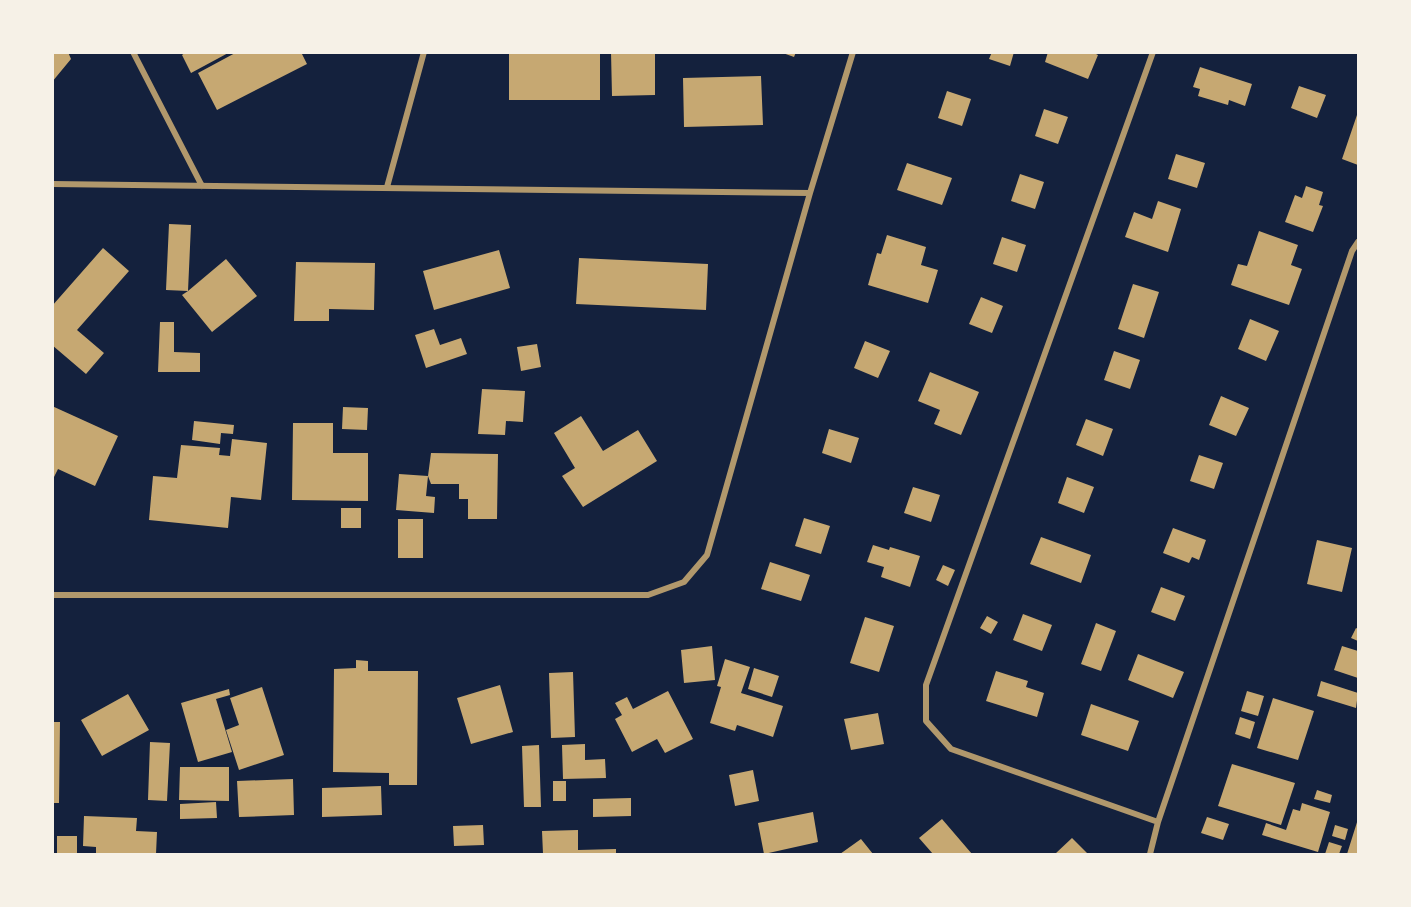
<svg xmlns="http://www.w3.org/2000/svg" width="1411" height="907" font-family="'Work Sans',sans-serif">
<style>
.building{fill:#c6a872}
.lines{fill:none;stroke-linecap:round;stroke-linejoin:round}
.minor{stroke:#b1986c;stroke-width:6}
</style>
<rect width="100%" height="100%" fill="#14213d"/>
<path class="building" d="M 52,52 L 68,52 L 71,59 L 52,82 Z
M 186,52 L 230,52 L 191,73 L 182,55 Z
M 237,52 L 301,52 L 307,64 L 217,110 L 198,73 Z
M 509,52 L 600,52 L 600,100 L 509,100 Z
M 611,52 L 655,52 L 655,95 L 612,96 Z
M 780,52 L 796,52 L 794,57 Z
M 992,52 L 1014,52 L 1010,66 L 989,59 Z
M 1048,52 L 1092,52 L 1098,55 L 1088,79 L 1045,62 Z
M 1200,67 L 1252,84 L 1245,106 L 1229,100 L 1228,105 L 1198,96 L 1200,89 L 1193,87 Z
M 761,76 L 763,125 L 684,127 L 683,78 Z
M 1299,86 L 1326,95 L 1317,118 L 1291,108 Z
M 947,91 L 971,99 L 962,126 L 938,118 Z
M 1044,109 L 1068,117 L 1058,144 L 1035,136 Z
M 1358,112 L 1358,165 L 1342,159 Z
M 1176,154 L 1205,163 L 1197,188 L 1168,179 Z
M 907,163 L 952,178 L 942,205 L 897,190 Z
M 1020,174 L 1044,182 L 1035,209 L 1011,201 Z
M 1306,186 L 1323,192 L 1319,205 L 1323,206 L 1313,232 L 1285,222 L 1295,195 L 1302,198 Z
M 1158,201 L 1181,209 L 1168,252 L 1125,237 L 1134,212 L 1152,219 Z
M 169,224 L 191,225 L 188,291 L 226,259 L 257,296 L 212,332 L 182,295 L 188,291 L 166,290 Z
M 1259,231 L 1298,245 L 1291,265 L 1302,269 L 1289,305 L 1231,285 L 1238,264 L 1247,266 Z
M 887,235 L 926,247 L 921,265 L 938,270 L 928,303 L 868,285 L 877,253 L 881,254 Z
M 1002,237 L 1026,245 L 1017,272 L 993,264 Z
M 103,248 L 129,271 L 77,330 L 104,353 L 86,374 L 52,345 L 52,306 Z
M 499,250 L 510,288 L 434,310 L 423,271 Z
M 579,258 L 708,264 L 706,310 L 576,304 Z
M 296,262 L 375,263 L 374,310 L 329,309 L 329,321 L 294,321 Z
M 1133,284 L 1159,292 L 1144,338 L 1118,329 Z
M 981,297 L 1003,306 L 992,333 L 969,324 Z
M 1250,319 L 1279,331 L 1266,361 L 1238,349 Z
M 160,322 L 174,322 L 174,352 L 200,353 L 200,372 L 158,372 Z
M 434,329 L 440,345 L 461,338 L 467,354 L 426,368 L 415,335 Z
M 865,341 L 890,351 L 878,378 L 854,368 Z
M 537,344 L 541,367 L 521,371 L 517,347 Z
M 1114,351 L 1140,360 L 1130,389 L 1104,380 Z
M 930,372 L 979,392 L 961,435 L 934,424 L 940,410 L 918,401 Z
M 482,389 L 525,391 L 523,422 L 506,421 L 505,435 L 478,434 Z
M 1221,396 L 1249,408 L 1236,436 L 1209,425 Z
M 52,406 L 118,436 L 95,486 L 58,469 L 52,481 Z
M 343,407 L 368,408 L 367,430 L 342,429 Z
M 581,416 L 603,451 L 638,430 L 657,461 L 583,507 L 562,476 L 575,468 L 554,433 Z
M 1086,419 L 1113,429 L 1103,456 L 1076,445 Z
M 194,421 L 234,425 L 233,434 L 221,433 L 220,444 L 192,440 Z
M 293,423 L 333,423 L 333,453 L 368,453 L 368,501 L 292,500 Z
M 829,429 L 859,438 L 851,463 L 822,453 Z
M 232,439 L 267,443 L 261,500 L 231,497 L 228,528 L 149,520 L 153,476 L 177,478 L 181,445 L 220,448 L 219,455 L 230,456 Z
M 431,453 L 498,454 L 497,519 L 468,519 L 468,499 L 459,499 L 459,484 L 431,484 L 428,476 Z
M 1199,455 L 1223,463 L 1214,489 L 1190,481 Z
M 399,474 L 428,476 L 426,496 L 435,497 L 434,513 L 396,510 Z
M 1067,477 L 1094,487 L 1084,513 L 1058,503 Z
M 913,487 L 940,495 L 931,522 L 904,513 Z
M 341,508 L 361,508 L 361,528 L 341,528 Z
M 804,518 L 830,526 L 821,554 L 795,546 Z
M 398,519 L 423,519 L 423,558 L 398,558 Z
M 1173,528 L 1206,540 L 1199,560 L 1192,557 L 1189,563 L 1163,553 Z
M 1041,537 L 1091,555 L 1081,583 L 1030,564 Z
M 1317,540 L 1352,548 L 1342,592 L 1307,584 Z
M 873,545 L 889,550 L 890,547 L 920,556 L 910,587 L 881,577 L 884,567 L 867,562 Z
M 770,562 L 810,575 L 801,601 L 761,589 Z
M 943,565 L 955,570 L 948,586 L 936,580 Z
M 1161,587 L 1185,596 L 1175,621 L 1151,612 Z
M 1023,614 L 1052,625 L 1042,651 L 1013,640 Z
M 987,616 L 998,622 L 991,634 L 980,628 Z
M 865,617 L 894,626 L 879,672 L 850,663 Z
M 1096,623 L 1116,631 L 1101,671 L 1081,664 Z
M 1356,628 L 1358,629 L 1358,641 L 1351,638 Z
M 712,646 L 715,680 L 684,683 L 681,650 Z
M 1342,646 L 1358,651 L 1358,678 L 1334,670 Z
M 1138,654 L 1184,672 L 1173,698 L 1128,680 Z
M 725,659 L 750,667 L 741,693 L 783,706 L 773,737 L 737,725 L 735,731 L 710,723 L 721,687 L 717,686 Z
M 356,660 L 368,661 L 368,671 L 418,671 L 417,785 L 389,785 L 389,773 L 333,772 L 334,669 L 356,668 Z
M 754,668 L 779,676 L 772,697 L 748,689 Z
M 996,671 L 1028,681 L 1026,687 L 1044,693 L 1037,717 L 986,701 Z
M 573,672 L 575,737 L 551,738 L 549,673 Z
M 1321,681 L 1358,693 L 1356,708 L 1317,696 Z
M 500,685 L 513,732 L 471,744 L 457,698 Z
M 262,687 L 284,755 L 239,770 L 226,730 L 239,725 L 230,698 Z
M 229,689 L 230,695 L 216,699 L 232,752 L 198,762 L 181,703 Z
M 668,691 L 693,739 L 665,753 L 657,739 L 632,752 L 615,719 L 622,715 L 615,703 L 627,697 L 633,709 Z
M 1247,691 L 1264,696 L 1258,716 L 1241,711 Z
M 128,694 L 149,730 L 102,756 L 81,720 Z
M 1273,698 L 1314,711 L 1298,760 L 1257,748 Z
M 1091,704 L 1139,721 L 1128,751 L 1081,735 Z
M 878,713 L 884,744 L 851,750 L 844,719 Z
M 1240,717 L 1255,722 L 1250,739 L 1235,734 Z
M 52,722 L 60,722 L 59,803 L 52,803 Z
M 150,742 L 170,743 L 167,801 L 148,800 Z
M 585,744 L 585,760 L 605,759 L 606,778 L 563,779 L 562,745 Z
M 539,745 L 541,807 L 524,807 L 522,746 Z
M 1232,764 L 1295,783 L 1281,825 L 1218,806 Z
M 180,767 L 229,767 L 229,801 L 179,800 Z
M 753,770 L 759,801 L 735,806 L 729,775 Z
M 293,779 L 294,815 L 239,817 L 237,781 Z
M 553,781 L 566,781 L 566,801 L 553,801 Z
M 381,786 L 382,815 L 322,817 L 322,788 Z
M 1317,790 L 1332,795 L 1330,803 L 1314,799 Z
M 631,798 L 631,816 L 593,817 L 593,799 Z
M 216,802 L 217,818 L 180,819 L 180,804 Z
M 1302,803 L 1330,812 L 1318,852 L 1262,835 L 1266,823 L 1286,830 L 1293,809 L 1300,811 Z
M 813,812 L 818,842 L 764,854 L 758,823 Z
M 84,816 L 137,818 L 136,831 L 157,832 L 156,854 L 96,854 L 96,847 L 83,846 Z
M 1207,817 L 1229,824 L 1223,840 L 1201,833 Z
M 942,819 L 972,854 L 933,854 L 919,838 Z
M 1358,819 L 1358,854 L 1347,854 Z
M 483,825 L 484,845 L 454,846 L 453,826 Z
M 1335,825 L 1348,829 L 1345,840 L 1332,836 Z
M 578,830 L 578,850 L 616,849 L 616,854 L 543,854 L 542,831 Z
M 57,836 L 77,836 L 77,854 L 57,854 Z
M 1072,838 L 1088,854 L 1055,854 Z
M 861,839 L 873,854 L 840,854 Z
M 1329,842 L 1342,846 L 1339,854 L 1325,854 Z"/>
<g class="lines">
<path class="minor" d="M 133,52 L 202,186
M 1153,52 L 926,685 L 926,721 L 951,749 L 1158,822
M 52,184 L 810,193
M 387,187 L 424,52
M 52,595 L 648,595 L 684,582 L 707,555 L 810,193 L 853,52
M 1150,854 L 1158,822 L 1352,251 L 1358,242"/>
</g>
<rect width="1411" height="907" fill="none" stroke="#f6f1e7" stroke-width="108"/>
</svg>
